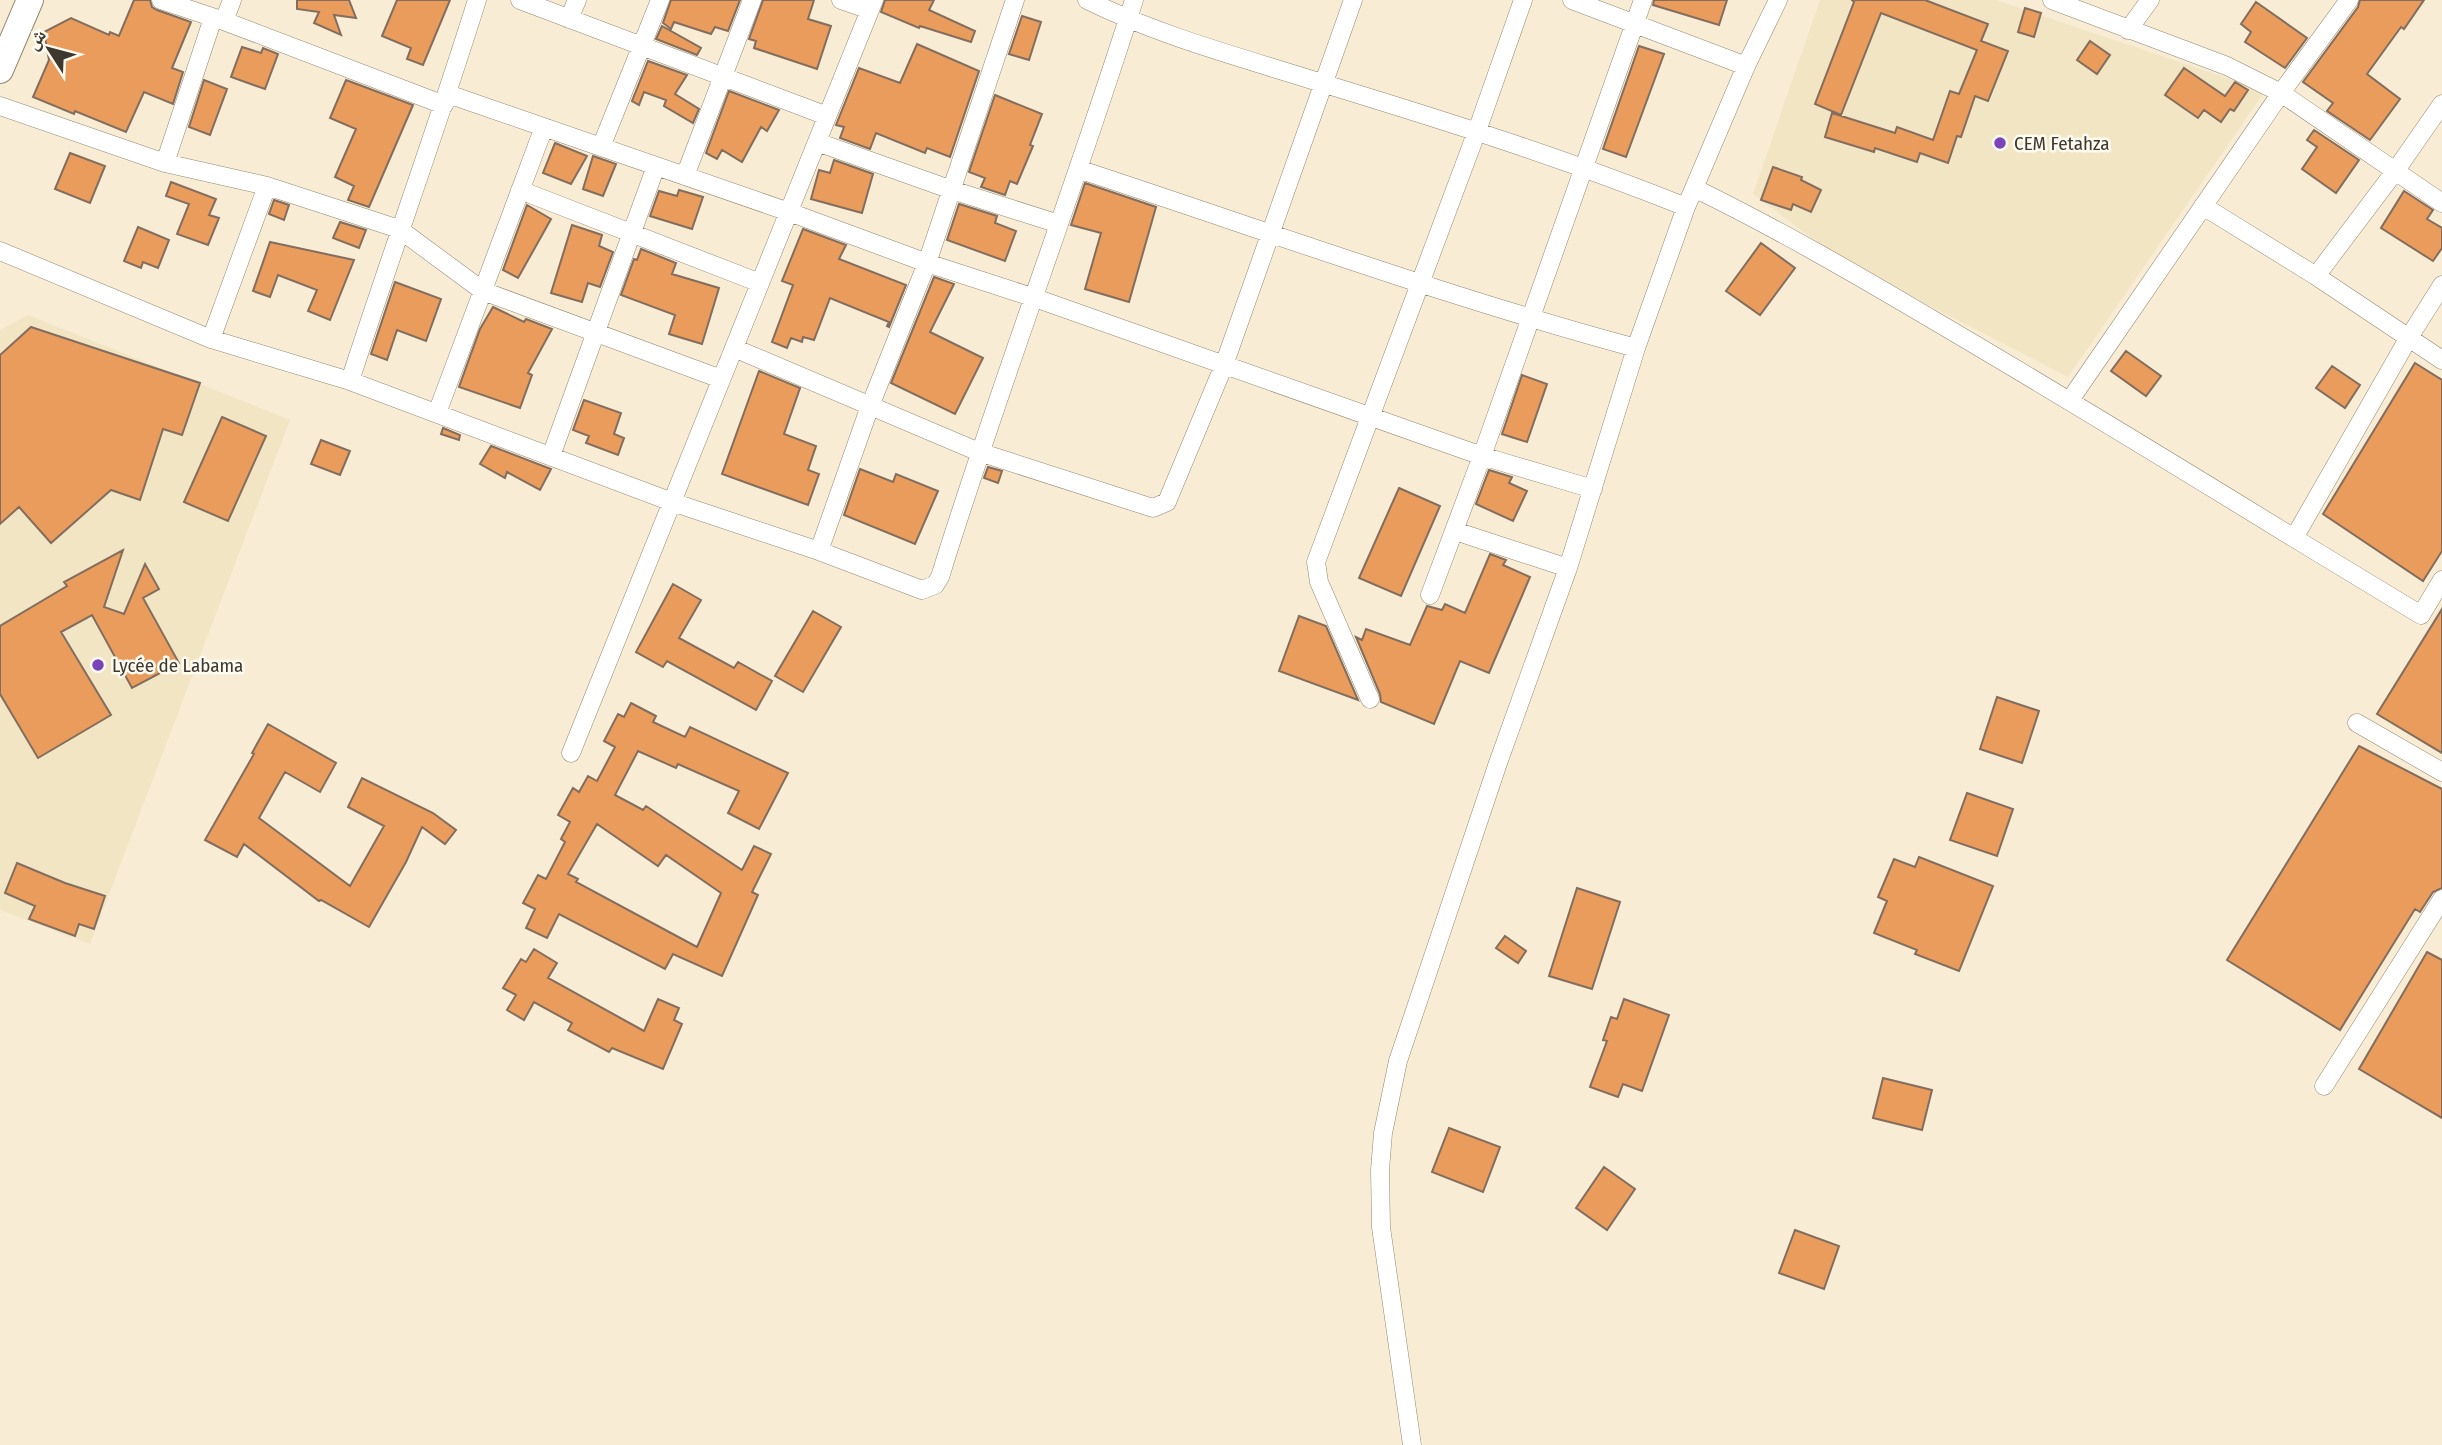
<svg xmlns="http://www.w3.org/2000/svg" width="2442" height="1445" font-family="'Fira Sans Condensed','Noto Naskh Arabic',sans-serif">
<style>
.built{fill:#f2e5c4}
.building{fill:#ea9c5c;stroke:#826d5e;stroke-width:2;fill-rule:evenodd}
.lines{fill:none;stroke-linecap:round;stroke-linejoin:round}
.street-casing{stroke:#928871;stroke-width:19}
.secondary-casing{stroke:#928871;stroke-width:28}
.street{stroke:#fff;stroke-width:18}
.secondary{stroke:#fff;stroke-width:26}
.poi-dot{fill:#7b43b9;stroke:#fffbf1;stroke-width:2.5}
.labels{text-anchor:middle;stroke-width:5;stroke-linejoin:round;paint-order:stroke}
.poi-label{font-size:19px;fill:#3d392f;stroke:#fffbf1;text-anchor:start}
</style>
<rect width="100%" height="100%" fill="#f8edd4"/>
<path class="built" d="M 1820,0 L 1996,0 L 2265,91 L 2068,377 L 1841,260 L 1753,194 Z
M 28,315 L 290,420 L 90,944 L 0,910 L 0,330 Z"/>
<path class="building" d="M 134,0 L 150,0 L 152,7 L 157,10 L 191,22 L 172,68 L 183,72 L 173,104 L 144,92 L 126,132 L 75,111 L 74,114 L 33,97 L 49,60 L 44,32 L 71,18 L 109,35 L 110,32 L 119,36 Z
M 297,0 L 349,0 L 356,18 L 334,15 L 341,35 L 314,23 L 319,12 L 297,9 Z
M 397,0 L 450,0 L 423,65 L 407,59 L 411,48 L 382,36 Z
M 671,0 L 740,0 L 728,31 L 715,27 L 711,34 L 674,22 L 671,29 L 663,23 Z
M 763,0 L 814,0 L 808,19 L 831,26 L 817,69 L 754,48 L 756,41 L 749,39 Z
M 885,0 L 934,0 L 929,10 L 975,31 L 971,42 L 920,26 L 919,28 L 881,12 Z
M 1654,0 L 1727,0 L 1719,25 L 1653,5 Z
M 1852,0 L 1925,0 L 1988,24 L 1981,41 L 2008,51 L 1988,101 L 1975,96 L 1961,137 L 1957,136 L 1948,163 L 1920,153 L 1917,162 L 1875,148 L 1874,152 L 1825,137 L 1832,113 L 1895,133 L 1897,127 L 1933,140 L 1950,91 L 1959,94 L 1977,50 L 1881,13 L 1841,115 L 1815,104 L 1854,2 Z
M 2360,0 L 2424,0 L 2404,29 L 2401,27 L 2367,74 L 2400,99 L 2370,140 L 2327,111 L 2333,103 L 2303,82 L 2358,7 Z
M 2256,2 L 2307,38 L 2285,68 L 2245,42 L 2251,32 L 2241,24 Z
M 2025,8 L 2041,13 L 2034,37 L 2018,32 Z
M 1022,16 L 1041,22 L 1029,60 L 1009,54 Z
M 662,26 L 701,48 L 697,55 L 656,39 Z
M 2090,41 L 2110,55 L 2097,74 L 2077,60 Z
M 917,44 L 979,71 L 950,157 L 927,148 L 925,153 L 876,133 L 870,149 L 840,138 L 844,127 L 836,125 L 859,68 L 900,83 Z
M 1639,46 L 1664,54 L 1626,157 L 1603,149 Z
M 242,47 L 261,53 L 263,48 L 278,54 L 265,89 L 231,77 Z
M 648,61 L 687,75 L 675,94 L 699,109 L 693,123 L 664,106 L 666,100 L 644,92 L 639,105 L 632,101 Z
M 2184,68 L 2225,96 L 2235,82 L 2248,90 L 2234,111 L 2230,109 L 2221,122 L 2204,110 L 2198,118 L 2165,95 Z
M 204,80 L 227,89 L 210,135 L 189,127 Z
M 346,80 L 413,105 L 369,207 L 348,200 L 354,186 L 335,177 L 356,129 L 330,118 Z
M 729,91 L 779,110 L 767,131 L 761,127 L 742,162 L 722,150 L 717,159 L 706,153 Z
M 995,95 L 1042,114 L 1030,145 L 1033,146 L 1017,184 L 1010,181 L 1005,195 L 981,187 L 985,178 L 969,172 Z
M 2314,130 L 2359,160 L 2336,193 L 2302,169 L 2317,147 L 2307,140 Z
M 555,143 L 587,156 L 571,184 L 543,173 Z
M 70,153 L 105,166 L 90,203 L 55,189 Z
M 593,156 L 616,164 L 603,196 L 583,189 Z
M 834,160 L 873,174 L 862,213 L 811,199 L 819,170 L 830,173 Z
M 1773,167 L 1802,177 L 1801,180 L 1821,190 L 1811,212 L 1793,204 L 1791,210 L 1761,200 Z
M 171,182 L 216,199 L 209,215 L 219,218 L 208,245 L 177,234 L 189,204 L 166,196 Z
M 1085,183 L 1156,207 L 1129,302 L 1085,289 L 1101,233 L 1071,225 Z
M 679,190 L 703,197 L 692,229 L 650,216 L 659,191 L 677,196 Z
M 2404,191 L 2433,210 L 2427,219 L 2442,228 L 2442,248 L 2433,261 L 2381,228 Z
M 274,200 L 289,205 L 284,220 L 269,214 Z
M 959,204 L 997,216 L 995,223 L 1016,231 L 1005,261 L 947,240 Z
M 527,205 L 551,219 L 518,278 L 503,270 Z
M 340,222 L 366,230 L 359,248 L 333,238 Z
M 572,225 L 602,235 L 599,246 L 613,252 L 600,287 L 588,283 L 582,302 L 551,293 Z
M 138,227 L 169,240 L 158,268 L 143,262 L 141,268 L 124,261 Z
M 803,229 L 846,245 L 839,259 L 906,285 L 889,327 L 887,326 L 889,322 L 830,298 L 814,340 L 803,337 L 802,342 L 791,338 L 787,348 L 772,342 L 793,285 L 782,281 Z
M 270,242 L 354,260 L 330,320 L 308,311 L 317,290 L 278,275 L 270,297 L 253,291 Z
M 1761,243 L 1795,268 L 1760,315 L 1726,291 Z
M 641,249 L 676,263 L 672,274 L 719,288 L 702,344 L 669,334 L 675,315 L 621,295 L 634,259 L 637,260 Z
M 934,277 L 954,284 L 930,332 L 983,358 L 955,414 L 891,383 Z
M 395,282 L 441,299 L 426,341 L 397,330 L 387,360 L 371,354 Z
M 493,307 L 524,322 L 526,319 L 552,329 L 528,373 L 532,375 L 520,408 L 459,387 L 480,329 Z
M 31,327 L 200,383 L 182,435 L 163,429 L 140,500 L 111,490 L 51,543 L 19,507 L 0,524 L 0,355 Z
M 2126,351 L 2161,376 L 2146,396 L 2111,371 Z
M 2415,363 L 2442,380 L 2442,551 L 2423,581 L 2323,514 Z
M 2332,366 L 2360,385 L 2345,408 L 2316,388 Z
M 759,371 L 800,388 L 784,434 L 816,446 L 808,470 L 819,474 L 808,505 L 722,474 Z
M 1522,375 L 1547,384 L 1527,442 L 1502,434 Z
M 584,400 L 621,413 L 614,434 L 624,438 L 618,455 L 586,443 L 589,436 L 573,430 Z
M 222,417 L 266,436 L 228,521 L 184,502 Z
M 443,428 L 460,435 L 459,440 L 441,434 Z
M 321,440 L 350,451 L 340,475 L 311,464 Z
M 491,446 L 551,469 L 540,490 L 507,472 L 505,478 L 480,464 Z
M 988,467 L 1002,471 L 998,483 L 984,478 Z
M 860,469 L 893,482 L 896,474 L 938,491 L 915,544 L 844,515 Z
M 1489,470 L 1512,477 L 1509,483 L 1527,491 L 1513,521 L 1476,504 Z
M 1399,488 L 1440,506 L 1401,596 L 1359,578 Z
M 123,550 L 104,607 L 124,614 L 145,564 L 159,589 L 143,598 L 179,663 L 132,688 L 92,615 L 61,632 L 111,715 L 38,758 L 0,694 L 0,626 L 67,586 L 64,582 Z
M 1490,554 L 1506,560 L 1503,565 L 1530,577 L 1489,673 L 1460,661 L 1434,724 L 1381,702 L 1380,694 L 1356,637 L 1362,640 L 1366,629 L 1410,645 L 1427,606 L 1442,610 L 1445,604 L 1465,613 Z
M 673,584 L 701,600 L 679,638 L 734,668 L 738,662 L 772,681 L 756,710 L 667,661 L 663,667 L 636,652 Z
M 2442,609 L 2442,753 L 2377,714 Z
M 813,611 L 841,627 L 803,692 L 775,676 Z
M 1299,616 L 1326,626 L 1358,700 L 1279,671 Z
M 1997,697 L 2039,711 L 2022,763 L 1980,749 Z
M 631,703 L 656,716 L 653,722 L 685,737 L 690,727 L 788,773 L 759,829 L 728,813 L 739,791 L 678,764 L 676,768 L 638,751 L 615,795 L 643,810 L 646,806 L 742,870 L 754,846 L 771,854 L 752,892 L 758,895 L 722,976 L 673,954 L 665,969 L 559,914 L 547,938 L 526,928 L 535,909 L 523,903 L 538,875 L 546,879 L 565,842 L 561,839 L 570,822 L 558,815 L 573,788 L 579,792 L 588,776 L 597,781 L 615,747 L 604,741 L 618,714 L 624,717 ZM 597,824 L 658,866 L 666,855 L 721,893 L 697,947 L 576,882 L 578,879 L 568,874 Z
M 268,724 L 336,763 L 320,792 L 285,772 L 259,818 L 350,886 L 384,826 L 348,807 L 362,778 L 433,813 L 456,830 L 445,844 L 422,827 L 406,862 L 369,927 L 321,900 L 319,901 L 244,844 L 237,857 L 205,840 L 254,754 L 252,753 Z
M 2359,746 L 2442,789 L 2442,888 L 2433,892 L 2420,912 L 2415,909 L 2340,1030 L 2227,960 Z
M 1967,793 L 2013,809 L 1997,856 L 1950,840 Z
M 1919,857 L 1993,886 L 1959,971 L 1915,954 L 1917,950 L 1874,933 L 1887,901 L 1878,897 L 1894,859 L 1915,867 Z
M 17,863 L 65,883 L 105,896 L 94,929 L 79,924 L 75,936 L 29,919 L 35,906 L 5,893 Z
M 1577,888 L 1620,902 L 1592,989 L 1549,976 Z
M 1505,936 L 1526,951 L 1518,963 L 1496,948 Z
M 534,949 L 557,963 L 548,978 L 644,1031 L 658,999 L 679,1008 L 674,1020 L 682,1024 L 663,1069 L 612,1048 L 609,1052 L 568,1030 L 572,1023 L 534,1002 L 524,1020 L 507,1010 L 516,995 L 503,988 L 521,959 L 526,962 Z
M 2427,952 L 2442,960 L 2442,1118 L 2359,1069 Z
M 1624,999 L 1669,1015 L 1642,1091 L 1623,1084 L 1618,1097 L 1590,1087 L 1607,1041 L 1603,1040 L 1611,1017 L 1617,1019 Z
M 1883,1078 L 1932,1090 L 1922,1130 L 1873,1118 Z
M 1449,1128 L 1500,1147 L 1483,1192 L 1432,1172 Z
M 1604,1167 L 1635,1189 L 1607,1230 L 1576,1208 Z
M 1795,1230 L 1839,1246 L 1824,1289 L 1779,1273 Z"/>
<g class="lines">
<defs>
<path id="street" d="M 161,0 L 224,21 L 444,105
M 520,0 L 827,116
M 841,0 L 870,10
M 1087,0 C 1164,38 1247,59 1328,85 C 1449,122 1569,160 1686,207
M 1572,0 L 1746,66
M 2052,0 L 2227,66 L 2281,93 L 2442,203
M 569,19 L 577,0
M 224,21 L 232,0
M 2128,30 L 2150,0
M 448,94 L 789,212 L 927,263 L 1035,298 L 1482,456 L 1593,489
M 2442,104 L 2396,170 L 2316,276 L 2442,360
M 0,106 L 165,163 L 267,186 L 399,229 L 483,291 L 721,379
M 817,142 L 952,190 L 1059,224
M 601,147 L 660,0
M 165,163 L 213,18
M 1078,169 C 1264,230 1447,297 1636,348
M 685,176 L 752,0
M 1694,188 C 1778,229 1859,276 1940,324 C 2059,394 2177,466 2294,538 L 2408,339 L 2442,285
M 520,190 L 760,283
M 2203,206 L 2316,276
M 0,251 L 211,339 L 350,381 L 672,502 L 819,551 L 922,590 L 935,585 L 940,577 C 1000,383 1073,194 1134,0
M 211,339 L 267,186
M 734,348 L 979,452 L 1153,508 L 1167,502 L 1169,497 L 1224,365 L 1353,0
M 350,381 C 391,254 437,128 477,0
M 2070,400 L 2281,93 L 2349,0
M 437,413 L 544,127
M 551,456 L 656,166
M 1455,531 L 1568,568
M 2294,538 L 2421,615 L 2442,580
M 819,551 L 870,406 L 927,263 L 1015,0
M 1430,595 L 1482,456 L 1643,0
M 1370,699 L 1319,582 L 1316,562 L 1477,131 L 1523,0
M 2357,723 L 2442,772
M 571,753 L 874,0
M 2324,1086 L 2442,899
M 1412,1445 L 1381,1227 L 1380,1170 L 1383,1133 L 1398,1061 L 1498,763 L 1568,568 L 1636,348 L 1686,207 L 1746,66 L 1778,0"/>
<path id="secondary" d="M 0,70 L 30,0"/>
</defs>
<use href="#street" class="street-casing"/>
<use href="#secondary" class="secondary-casing"/>
<use href="#street" class="street"/>
<use href="#secondary" class="secondary"/>
</g>
<g class="poi-dot">
<circle cx="2000" cy="143" r="7"/>
<circle cx="98" cy="665" r="7"/>
</g>
<g class="labels">
<g class="poi-label">
<text x="2014" y="150">CEM Fetahza</text>
<text x="112" y="672">Lycée de Labama</text>
</g>
</g>
<g transform="translate(49 49) rotate(306)" stroke="#fffbf1" stroke-width="5" paint-order="stroke">
<path d="M0-5L12 26L0 18L-12 26Z" fill="#3d392f"/>
<text y="-10" font-size="19" font-weight="bold" text-anchor="middle" fill="#3d392f">ش</text>
</g>
</svg>
